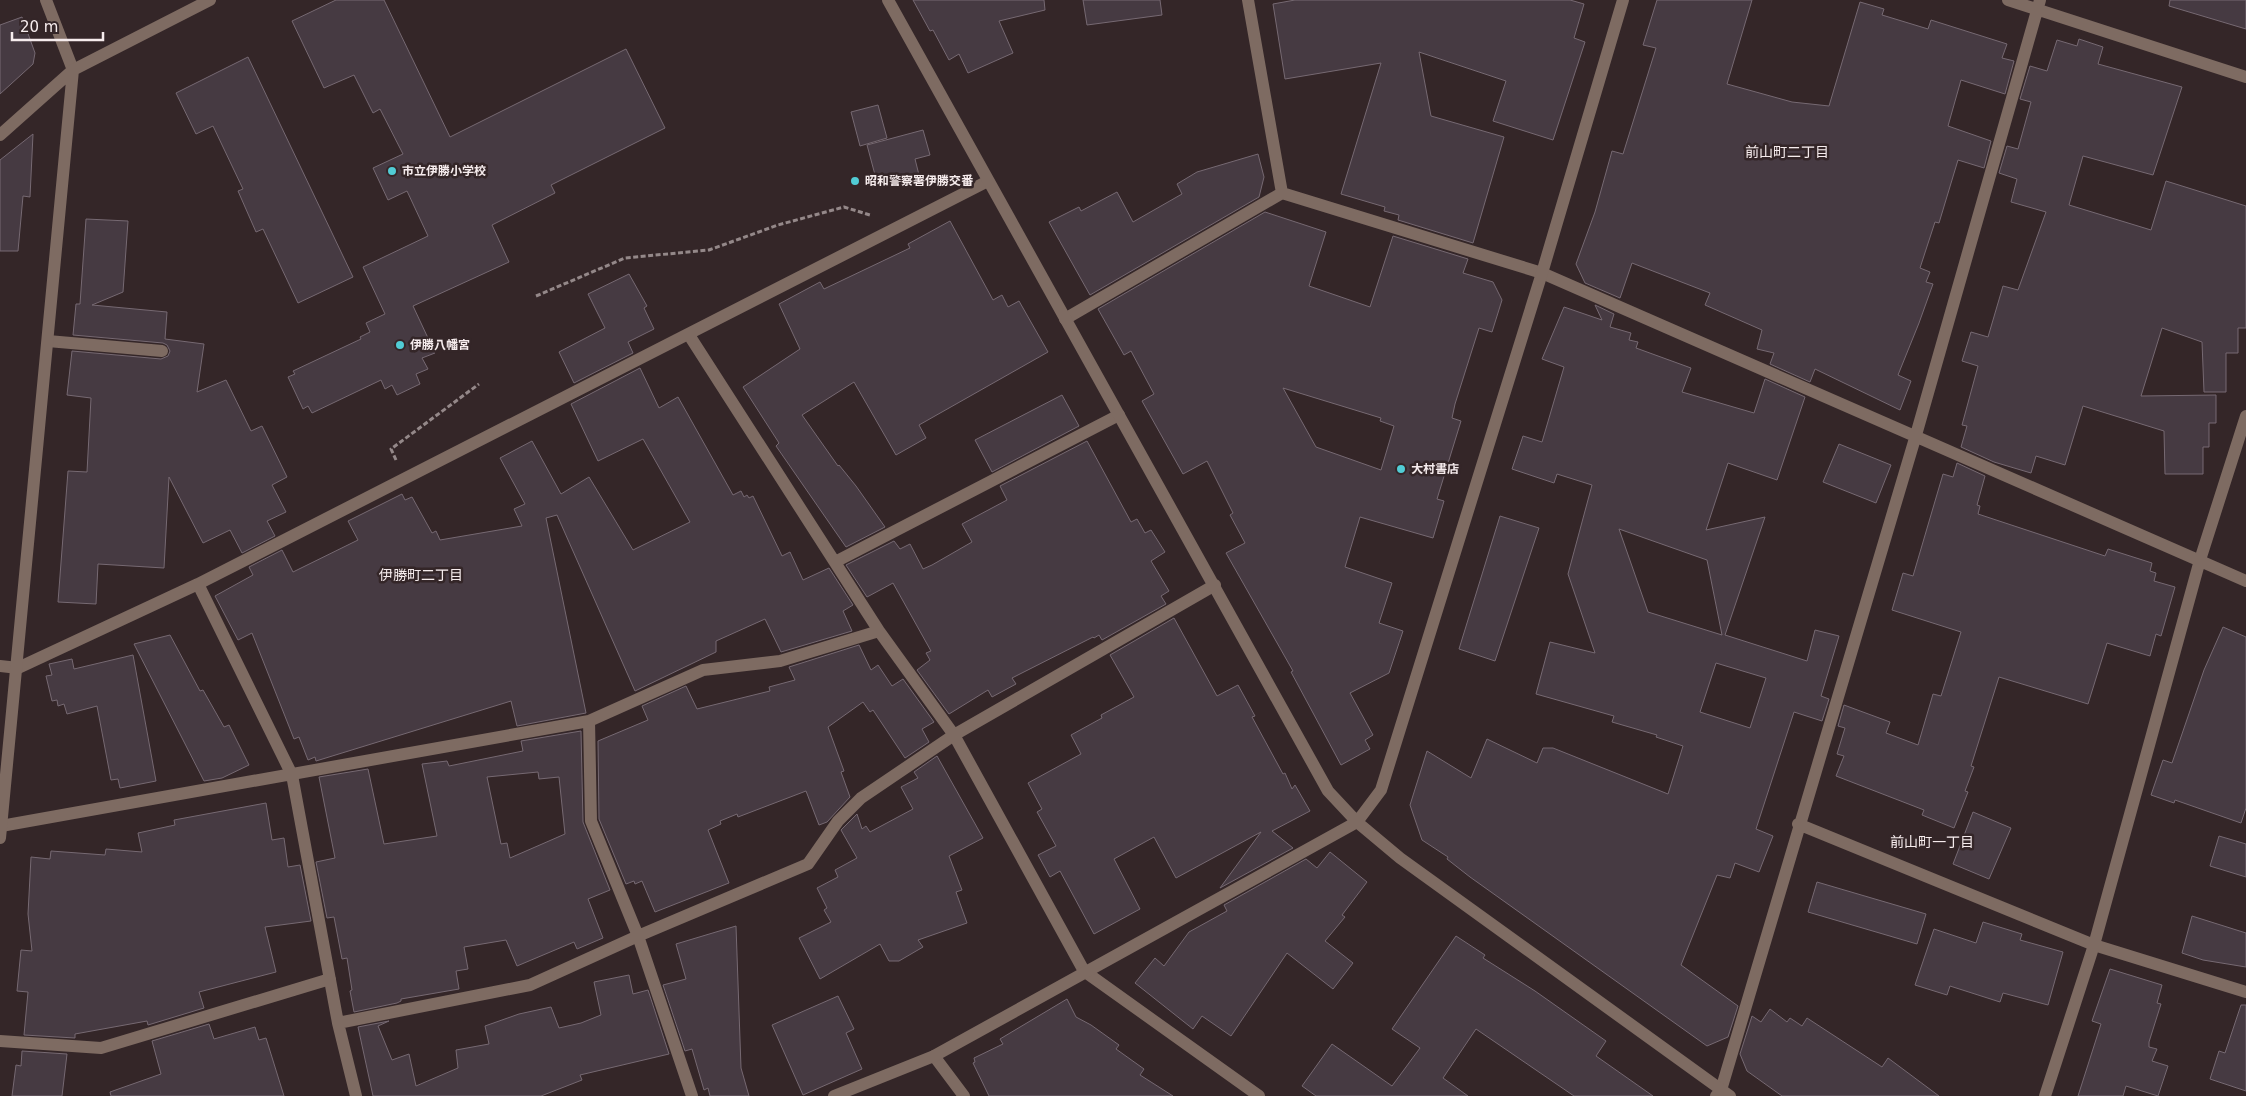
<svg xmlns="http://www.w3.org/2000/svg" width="2246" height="1096" font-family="'DejaVu Sans','Noto Sans JP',sans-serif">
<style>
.building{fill:#463a42;stroke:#766972;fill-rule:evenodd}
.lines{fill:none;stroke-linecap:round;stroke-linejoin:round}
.path{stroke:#948889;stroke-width:3;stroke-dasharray:5 2.5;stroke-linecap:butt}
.minor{stroke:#7e6b62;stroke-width:12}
.tertiary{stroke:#7e6b62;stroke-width:12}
.poi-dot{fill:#51ccd5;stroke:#342628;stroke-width:2}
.labels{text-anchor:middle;stroke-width:5;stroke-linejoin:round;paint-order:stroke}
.poi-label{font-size:12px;font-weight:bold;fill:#f6eced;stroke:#342628;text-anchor:start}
.neighbourhood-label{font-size:14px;fill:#f6eced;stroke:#342628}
</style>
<rect width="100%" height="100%" fill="#342628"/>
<path class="building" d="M 336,0 L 384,0 L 450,137 L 626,49 L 665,128 L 551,185 L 555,193 L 492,225 L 509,262 L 413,306 L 435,353 L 422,358 L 428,369 L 416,374 L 420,384 L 397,395 L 392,385 L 385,389 L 381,380 L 312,413 L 308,406 L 303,409 L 288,377 L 295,374 L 293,371 L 361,339 L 360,337 L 370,332 L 366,323 L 385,314 L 363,267 L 428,236 L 407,191 L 388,200 L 373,168 L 403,154 L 380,109 L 373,113 L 354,75 L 324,88 L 292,21 Z
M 913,0 L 1044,0 L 1045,10 L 999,21 L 1013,53 L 968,73 L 959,54 L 949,60 L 933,30 L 930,31 Z
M 1083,0 L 1160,0 L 1162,15 L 1087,25 Z
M 1295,0 L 1570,0 L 1584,4 L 1574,38 L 1585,42 L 1553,140 L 1493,121 L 1506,81 L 1419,52 L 1431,116 L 1504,137 L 1473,243 L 1398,220 L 1399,215 L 1384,211 L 1385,207 L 1341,194 L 1381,63 L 1285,79 L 1273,4 Z
M 1657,0 L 1752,0 L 1727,84 L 1792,102 L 1829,106 L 1860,2 L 1884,9 L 1882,15 L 1928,29 L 1931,20 L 2007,44 L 2002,58 L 2014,61 L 2005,94 L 1961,80 L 1948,126 L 1991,141 L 1984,168 L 1958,160 L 1939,223 L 1935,222 L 1920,268 L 1930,272 L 1926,282 L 1933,284 L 1919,323 L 1898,375 L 1911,381 L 1900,410 L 1815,369 L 1810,382 L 1770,364 L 1774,353 L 1757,349 L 1762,330 L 1705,305 L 1710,293 L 1632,263 L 1620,298 L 1585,283 L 1576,264 L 1595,212 L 1612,151 L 1623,154 L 1656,48 L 1643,45 Z
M 2170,0 L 2246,0 L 2246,29 L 2169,6 Z
M 22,17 L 35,53 L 33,64 L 0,94 L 0,25 Z
M 2079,39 L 2103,47 L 2098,64 L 2182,87 L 2153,175 L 2083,156 L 2069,205 L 2151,230 L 2166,181 L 2246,206 L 2246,328 L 2238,328 L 2238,353 L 2226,353 L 2226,392 L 2204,392 L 2202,342 L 2162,328 L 2141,396 L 2216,395 L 2216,423 L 2209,423 L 2209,447 L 2203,447 L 2203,474 L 2165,474 L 2164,431 L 2083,406 L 2065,465 L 2036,456 L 2031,473 L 1994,462 L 1961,447 L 1967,426 L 1962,425 L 1978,366 L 1962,361 L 1971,332 L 1988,337 L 2003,286 L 2018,290 L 2046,212 L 2011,202 L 2017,179 L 1999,173 L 2007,146 L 2018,149 L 2031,102 L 2020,99 L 2030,66 L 2047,71 L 2057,40 L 2077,46 Z
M 248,57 L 353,277 L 298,303 L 263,229 L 256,232 L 238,191 L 243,189 L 213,126 L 196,134 L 176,93 Z
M 878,105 L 887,138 L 860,146 L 851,112 Z
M 923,130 L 930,155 L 915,159 L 919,175 L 878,186 L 867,145 Z
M 33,134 L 30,197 L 23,196 L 18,251 L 0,251 L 0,160 Z
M 1258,154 L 1264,177 L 1259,197 L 1090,295 L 1049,222 L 1079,207 L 1081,211 L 1117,192 L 1133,222 L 1182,194 L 1177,184 L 1197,172 Z
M 1265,212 L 1326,232 L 1309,286 L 1370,307 L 1393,236 L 1468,259 L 1463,273 L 1493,282 L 1502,300 L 1492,332 L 1479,328 L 1455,404 L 1452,418 L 1461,421 L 1437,499 L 1444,501 L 1433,538 L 1360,517 L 1345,567 L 1392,583 L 1379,623 L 1403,631 L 1389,673 L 1350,693 L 1373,735 L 1365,740 L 1370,749 L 1341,765 L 1291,672 L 1293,671 L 1226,553 L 1245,543 L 1230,515 L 1233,513 L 1207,461 L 1183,474 L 1142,401 L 1154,394 L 1131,351 L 1124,355 L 1098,309 ZM 1283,388 L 1381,418 L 1380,421 L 1394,426 L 1381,470 L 1316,447 Z
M 86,219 L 128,221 L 123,292 L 92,305 L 167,312 L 165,339 L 204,344 L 197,392 L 226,380 L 251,431 L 262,426 L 287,477 L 272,485 L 286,512 L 267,521 L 275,536 L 242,553 L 230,530 L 203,543 L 169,477 L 164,568 L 98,564 L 96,604 L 58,602 L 68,471 L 87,472 L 91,398 L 67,395 L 72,351 L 161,359 L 168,356 L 170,351 L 167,345 L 163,343 L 73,335 L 76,304 L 80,304 Z
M 950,221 L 993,300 L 1002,295 L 1008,307 L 1019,301 L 1048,352 L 919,425 L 926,438 L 896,455 L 854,382 L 802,415 L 838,466 L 839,465 L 856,486 L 885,527 L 846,547 L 776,446 L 779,443 L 743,387 L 800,349 L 779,304 L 820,282 L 824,289 L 910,248 L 908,244 Z
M 629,274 L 647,306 L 644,308 L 654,329 L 628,342 L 633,353 L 574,383 L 559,352 L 605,328 L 588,294 Z
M 1595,305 L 1614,314 L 1610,327 L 1631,333 L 1629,340 L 1638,342 L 1636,348 L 1691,368 L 1682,392 L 1754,413 L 1765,379 L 1805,397 L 1777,480 L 1728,463 L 1706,530 L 1765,517 L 1725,635 L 1807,661 L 1815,630 L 1839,636 L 1821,696 L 1829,699 L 1822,721 L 1794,712 L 1756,829 L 1773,836 L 1759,872 L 1735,863 L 1730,878 L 1717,875 L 1681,965 L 1738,1006 L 1728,1037 L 1707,1046 L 1470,877 L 1447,859 L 1448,857 L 1422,840 L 1410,805 L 1427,751 L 1471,778 L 1487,739 L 1537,763 L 1543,748 L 1553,748 L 1668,794 L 1683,746 L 1656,737 L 1657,735 L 1612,722 L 1614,716 L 1536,694 L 1550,642 L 1595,653 L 1568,574 L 1592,485 L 1557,474 L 1554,483 L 1512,469 L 1523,436 L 1542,442 L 1564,367 L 1542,359 L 1564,307 L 1602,320 ZM 1619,529 L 1707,560 L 1722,635 L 1648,612 ZM 1716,663 L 1766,678 L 1750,728 L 1700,712 Z
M 640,368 L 659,408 L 678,397 L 733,495 L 741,491 L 744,497 L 747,495 L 749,498 L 753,496 L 782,556 L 790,552 L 803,580 L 829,568 L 853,605 L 843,611 L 852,631 L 781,652 L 765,619 L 716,641 L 716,652 L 635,691 L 557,515 L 546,518 L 586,713 L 517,726 L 511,701 L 316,761 L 315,757 L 308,760 L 299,737 L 294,739 L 252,633 L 238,640 L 215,596 L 253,575 L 249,567 L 282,550 L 293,572 L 358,540 L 348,521 L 402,494 L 405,500 L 412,497 L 432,533 L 436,531 L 440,540 L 522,526 L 514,509 L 525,504 L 500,458 L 532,441 L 561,494 L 589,477 L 633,550 L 690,522 L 643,439 L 598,461 L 571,404 Z
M 1062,395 L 1079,426 L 992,472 L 975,440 Z
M 1087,441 L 1131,522 L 1137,519 L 1145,533 L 1151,530 L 1165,552 L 1151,561 L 1169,591 L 1161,596 L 1166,604 L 1102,640 L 1099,635 L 1094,638 L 1093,637 L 1012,678 L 1016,684 L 992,697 L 988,690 L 949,714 L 917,670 L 930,660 L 926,653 L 931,651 L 893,583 L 867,597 L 846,565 L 894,541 L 900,549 L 910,544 L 923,569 L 932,565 L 972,542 L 962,524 L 1007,500 L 1000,486 Z
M 1839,444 L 1891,465 L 1876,503 L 1823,482 Z
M 1957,463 L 1985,476 L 1977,505 L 1980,506 L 1978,514 L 2105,556 L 2108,549 L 2152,563 L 2150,571 L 2156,573 L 2154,581 L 2175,587 L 2161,636 L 2156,634 L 2150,656 L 2107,643 L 2088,704 L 1999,677 L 1971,766 L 1974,767 L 1965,791 L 1968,792 L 1954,828 L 1922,815 L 1924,810 L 1836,776 L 1844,756 L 1837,754 L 1845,728 L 1838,726 L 1844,705 L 1890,722 L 1886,733 L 1918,745 L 1933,694 L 1941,696 L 1961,632 L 1892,610 L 1903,573 L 1913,576 L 1943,474 L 1953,477 Z
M 1500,516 L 1539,528 L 1495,661 L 1459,649 Z
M 1174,618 L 1217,696 L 1238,685 L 1255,716 L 1252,717 L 1283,774 L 1285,773 L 1292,789 L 1295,785 L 1310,811 L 1272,831 L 1293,848 L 1220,888 L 1261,832 L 1176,878 L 1154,837 L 1114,859 L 1140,909 L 1094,934 L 1060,871 L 1050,877 L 1038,855 L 1056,846 L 1037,812 L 1042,809 L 1028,783 L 1081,754 L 1071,735 L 1102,718 L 1101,715 L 1134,697 L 1110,655 Z
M 2223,627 L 2246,637 L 2246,808 L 2241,823 L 2175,800 L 2174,803 L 2151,795 L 2163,760 L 2172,763 L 2204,670 Z
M 170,635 L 200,691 L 203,690 L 224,727 L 229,725 L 249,765 L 222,778 L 204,781 L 134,644 Z
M 859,645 L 871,670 L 878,665 L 892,686 L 903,679 L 934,722 L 922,729 L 929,742 L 905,758 L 873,710 L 870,712 L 863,702 L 828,727 L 844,771 L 841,772 L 850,797 L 827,822 L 819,825 L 806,791 L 738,817 L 737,814 L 720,821 L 721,824 L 708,830 L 729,883 L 655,912 L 642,881 L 635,884 L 634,881 L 626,884 L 599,819 L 598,741 L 648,720 L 642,706 L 686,686 L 697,709 L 770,691 L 769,687 L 795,680 L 789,667 Z
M 133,655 L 156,781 L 120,788 L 118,779 L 111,780 L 97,706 L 67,714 L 64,704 L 58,706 L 57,700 L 52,701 L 46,676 L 52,675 L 49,664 L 72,659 L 74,669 Z
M 581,731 L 583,822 L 610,890 L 588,899 L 603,938 L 577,949 L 574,942 L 517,966 L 506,940 L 464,947 L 468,969 L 456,971 L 459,989 L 401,999 L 401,1001 L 397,1003 L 354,1012 L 350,991 L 352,990 L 347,958 L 342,959 L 334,917 L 327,918 L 316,862 L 335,858 L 319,777 L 368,769 L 384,844 L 437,836 L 422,764 L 447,761 L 449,766 L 523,751 L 521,741 ZM 538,772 L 539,779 L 559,777 L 565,834 L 510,858 L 507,843 L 501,844 L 487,777 Z
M 937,756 L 983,838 L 949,856 L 962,890 L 956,892 L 967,923 L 918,940 L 923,947 L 899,961 L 889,961 L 880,944 L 820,979 L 799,938 L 831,922 L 824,910 L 827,908 L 817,888 L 838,877 L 835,870 L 857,858 L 841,830 L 857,814 L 862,829 L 866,826 L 870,832 L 913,809 L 901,787 L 918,778 L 914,772 Z
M 266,803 L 272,840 L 284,838 L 288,867 L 300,865 L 311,921 L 265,927 L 276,972 L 199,992 L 204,1008 L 148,1025 L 147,1021 L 75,1034 L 75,1038 L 24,1035 L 28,992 L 17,991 L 21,950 L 32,951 L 28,914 L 31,857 L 50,859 L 51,851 L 105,855 L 106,849 L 142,852 L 138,833 L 175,825 L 174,820 Z
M 1973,812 L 2011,828 L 1989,879 L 1953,864 Z
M 2219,836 L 2246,844 L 2246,877 L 2210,866 Z
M 1330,852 L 1367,882 L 1342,915 L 1345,917 L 1325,941 L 1353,963 L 1333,989 L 1287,953 L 1231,1036 L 1202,1016 L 1193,1029 L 1135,983 L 1155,958 L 1164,966 L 1189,932 L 1227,911 L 1224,905 L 1306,859 L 1317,868 Z
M 1817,882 L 1926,914 L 1917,944 L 1808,912 Z
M 2192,916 L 2246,933 L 2246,967 L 2203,960 L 2182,953 Z
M 1983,922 L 2022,934 L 2020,940 L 2063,952 L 2048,1005 L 2003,993 L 2000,1002 L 1950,986 L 1947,995 L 1915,985 L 1934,929 L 1976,943 Z
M 736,926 L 741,1068 L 749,1096 L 710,1096 L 708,1088 L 704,1090 L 692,1049 L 685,1051 L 663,985 L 686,979 L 676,944 Z
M 1456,936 L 1485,955 L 1483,958 L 1535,991 L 1606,1041 L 1596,1056 L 1653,1096 L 1574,1096 L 1476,1029 L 1443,1078 L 1468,1096 L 1316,1096 L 1302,1086 L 1332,1044 L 1392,1086 L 1420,1048 L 1392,1029 Z
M 2110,969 L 2162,985 L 2157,1003 L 2161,1004 L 2149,1042 L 2149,1047 L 2157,1049 L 2152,1061 L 2168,1066 L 2158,1096 L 2126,1086 L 2123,1096 L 2078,1096 L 2101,1024 L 2092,1021 Z
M 629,975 L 633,994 L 648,990 L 669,1054 L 580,1075 L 582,1080 L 541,1096 L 373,1096 L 358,1027 L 389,1021 L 378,1026 L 392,1060 L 409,1054 L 416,1086 L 458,1068 L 456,1050 L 489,1044 L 485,1026 L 519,1014 L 551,1007 L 559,1028 L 581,1023 L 601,1015 L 594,982 Z
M 838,996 L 854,1029 L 846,1033 L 862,1069 L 803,1095 L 772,1025 Z
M 1067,999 L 1076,1017 L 1091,1025 L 1119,1045 L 1116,1049 L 1144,1069 L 1140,1075 L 1173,1096 L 989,1096 L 973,1063 L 975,1062 L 974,1058 L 1003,1044 L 1000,1039 Z
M 2241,1005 L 2246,1005 L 2246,1091 L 2210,1079 L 2219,1051 L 2225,1053 Z
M 1770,1009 L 1787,1022 L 1790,1018 L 1802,1026 L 1807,1018 L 1882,1067 L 1888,1058 L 1939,1096 L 1782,1096 L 1747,1071 L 1740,1054 L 1752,1016 L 1761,1022 Z
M 209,1024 L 214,1039 L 255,1027 L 259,1040 L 266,1038 L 284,1096 L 111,1096 L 110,1092 L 161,1074 L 152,1041 Z
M 22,1051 L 67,1054 L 62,1096 L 12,1096 L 16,1065 L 21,1066 Z"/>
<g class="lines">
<path class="path" d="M 536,296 L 625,258 L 709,250 L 778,225 L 844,207 L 870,215
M 396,460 L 391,449 L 479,384"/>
<path class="minor" d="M 46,0 L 73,70
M 1248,0 L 1282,193
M 2008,0 L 2246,77
M 1065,319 L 1282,193 L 1542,273 L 2246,581
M 689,335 L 879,631 L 954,735 L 1084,971 L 1259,1096
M 48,341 L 162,351
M 835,562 L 1119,415
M 198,584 L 292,775 L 338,1023 L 356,1096
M 0,666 L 18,668 L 198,584 L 988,181
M 589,721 L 591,821 L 638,936 L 692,1096
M 1798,824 L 2094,945 L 2246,992
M 1,826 L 589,721 L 703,670 L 780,661 L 879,631
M 338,1023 L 530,985 L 638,936 L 808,864 L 838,821 L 861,798 L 954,735 L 1215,585
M 0,1041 L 101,1048 L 330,979
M 934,1056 L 964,1096
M 1716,1096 L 1721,1090 L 1916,435 L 2040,0
M 2045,1096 L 2094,945 L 2200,560 L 2246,416"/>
<path class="tertiary" d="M 888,0 L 1328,791 L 1357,822 L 1400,858 L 1730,1096
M 0,135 L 73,70 L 210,0
M 0,838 L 73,70
M 834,1096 L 934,1056 L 1357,822 L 1381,790 L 1542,273 L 1623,0"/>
</g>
<g class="poi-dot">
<circle cx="392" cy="171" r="5"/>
<circle cx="855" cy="181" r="5"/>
<circle cx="400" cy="345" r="5"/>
<circle cx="1401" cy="469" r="5"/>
</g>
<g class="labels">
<g class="poi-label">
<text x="402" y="175">市立伊勝小学校</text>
<text x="865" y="185">昭和警察署伊勝交番</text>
<text x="410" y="349">伊勝八幡宮</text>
<text x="1411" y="473">大村書店</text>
</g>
<g class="neighbourhood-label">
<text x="1787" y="157">前山町二丁目</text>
<text x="421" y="580">伊勝町二丁目</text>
<text x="1932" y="847">前山町一丁目</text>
</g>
</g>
<path d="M12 32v8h91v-8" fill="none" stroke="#f6eced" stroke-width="2.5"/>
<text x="20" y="32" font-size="15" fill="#f6eced" stroke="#342628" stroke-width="4" paint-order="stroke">20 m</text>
</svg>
